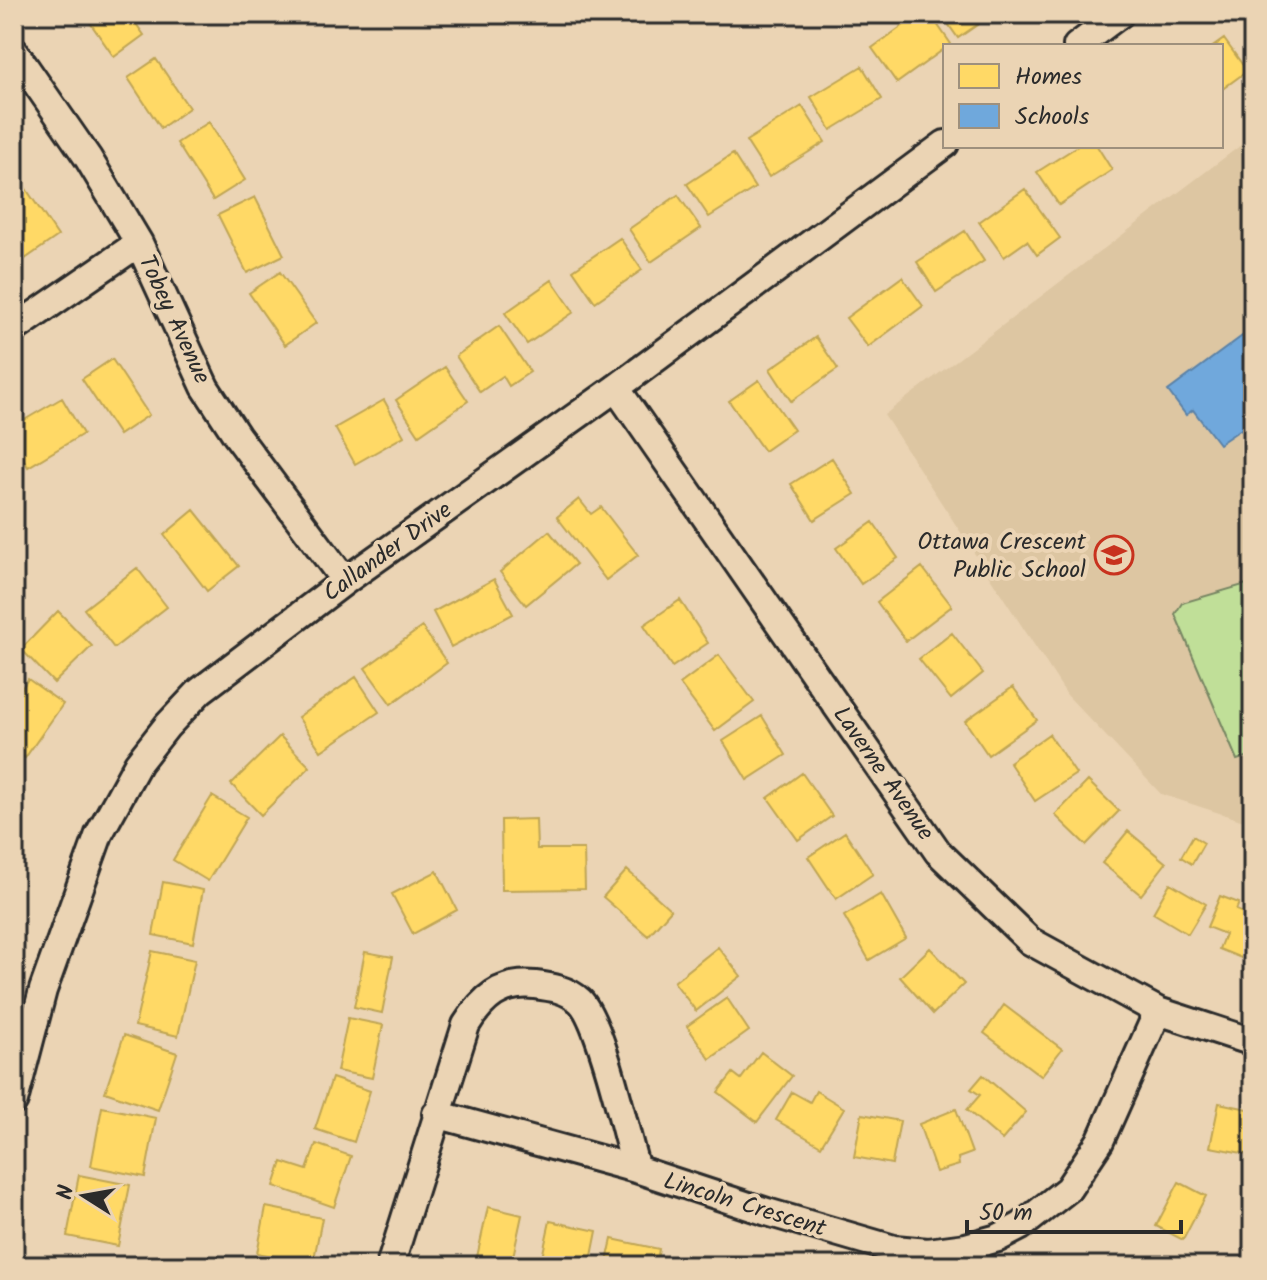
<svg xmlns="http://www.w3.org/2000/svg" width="1267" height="1280" font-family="Kalam,sans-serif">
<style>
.built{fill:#ddc6a2}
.green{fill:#c0df98;stroke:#768562;stroke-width:2}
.homes{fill:#ffd966;stroke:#bfa554;stroke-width:2}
.schools{fill:#6fa8dc;stroke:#5b82a7;stroke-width:2}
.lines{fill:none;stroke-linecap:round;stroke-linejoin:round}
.minor-casing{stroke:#2b2b2b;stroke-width:32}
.minor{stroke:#ebd4b4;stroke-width:26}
.labels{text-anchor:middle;stroke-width:8;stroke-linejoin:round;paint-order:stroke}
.street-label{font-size:24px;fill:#2b2b2b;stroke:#ebd4b4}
.poi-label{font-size:24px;fill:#2b2b2b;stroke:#ebd4b4;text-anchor:end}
</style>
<rect width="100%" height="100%" fill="#ebd4b4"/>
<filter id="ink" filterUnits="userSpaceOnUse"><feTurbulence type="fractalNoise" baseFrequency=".0125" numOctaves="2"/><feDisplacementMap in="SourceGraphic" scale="16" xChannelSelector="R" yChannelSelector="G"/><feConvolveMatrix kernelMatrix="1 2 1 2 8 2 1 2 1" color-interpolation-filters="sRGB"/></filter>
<g filter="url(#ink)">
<path class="built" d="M 1253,136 L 1253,824 L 1161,794 L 1067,695 L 884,415 Z"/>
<path class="green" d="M 1253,582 L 1253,755 L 1237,760 L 1175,614 L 1182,603 Z"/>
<path class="homes" d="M 84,14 L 129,14 L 144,35 L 114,57 Z
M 919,14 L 930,14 L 951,44 L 897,83 L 872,48 Z
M 941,14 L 993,14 L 958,38 Z
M 1224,39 L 1247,71 L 1221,90 L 1221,46 L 1214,46 Z
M 156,59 L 189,108 L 161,128 L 128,78 Z
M 862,66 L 882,99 L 831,130 L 811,97 Z
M 802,106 L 825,142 L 769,177 L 746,141 Z
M 209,122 L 245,180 L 213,200 L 177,143 Z
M 1078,146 L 1097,146 L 1112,170 L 1059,205 L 1037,172 Z
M 733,154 L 755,188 L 709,217 L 687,184 Z
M 18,177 L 58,236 L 25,259 L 14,242 L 14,179 Z
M 1025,189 L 1060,238 L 1037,255 L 1027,241 L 1004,257 L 979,222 Z
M 678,195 L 701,228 L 651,262 L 629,229 Z
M 255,197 L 284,255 L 247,273 L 218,215 Z
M 965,231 L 984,261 L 936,292 L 917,262 Z
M 620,238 L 642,270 L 595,302 L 573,270 Z
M 280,272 L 316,323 L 285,345 L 249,293 Z
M 902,277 L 923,306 L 868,347 L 846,318 Z
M 552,280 L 574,312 L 527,344 L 505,313 Z
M 499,326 L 530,372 L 509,386 L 503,376 L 480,392 L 456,356 Z
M 816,337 L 838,369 L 791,401 L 770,369 Z
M 112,359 L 149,415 L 119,435 L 82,379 Z
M 445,367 L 468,401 L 419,435 L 396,400 Z
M 759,380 L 794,430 L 764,451 L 729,401 Z
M 62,398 L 83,434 L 28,467 L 14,442 L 14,426 Z
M 384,400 L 404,436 L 355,464 L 335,428 Z
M 832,458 L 855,494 L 814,520 L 791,484 Z
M 579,499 L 591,514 L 601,507 L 638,555 L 606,580 L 557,517 Z
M 194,510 L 239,566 L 207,591 L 164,535 Z
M 873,522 L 898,558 L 861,584 L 836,548 Z
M 549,531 L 576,564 L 526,605 L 500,572 Z
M 922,567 L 952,606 L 906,641 L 877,602 Z
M 137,568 L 167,607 L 114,648 L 84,609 Z
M 494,579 L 513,614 L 451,647 L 433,612 Z
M 680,600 L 708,643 L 672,667 L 644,625 Z
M 58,611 L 92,646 L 54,683 L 21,649 Z
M 422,627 L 447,663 L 391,704 L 365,668 Z
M 952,633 L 983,673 L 951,699 L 919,659 Z
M 719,655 L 754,702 L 715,731 L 680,684 Z
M 356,677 L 379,712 L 321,751 L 298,717 Z
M 28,679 L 63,704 L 25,758 L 14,750 L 14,700 Z
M 1013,687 L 1037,720 L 988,755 L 965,721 Z
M 762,716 L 786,755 L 747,780 L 723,741 Z
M 1049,734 L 1076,774 L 1035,801 L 1009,762 Z
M 280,736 L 310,767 L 261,815 L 231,784 Z
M 802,773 L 832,816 L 798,840 L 768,798 Z
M 1088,781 L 1119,811 L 1086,845 L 1055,815 Z
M 212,796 L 247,817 L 208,881 L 173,860 Z
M 536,819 L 537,849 L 584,849 L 585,889 L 502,890 L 501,820 Z
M 1128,831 L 1166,863 L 1141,895 L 1102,863 Z
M 845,832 L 873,874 L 836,899 L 808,857 Z
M 1193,836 L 1204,843 L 1192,864 L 1181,857 Z
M 627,870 L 671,910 L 648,936 L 603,897 Z
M 437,871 L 457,910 L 413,934 L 392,894 Z
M 163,882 L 203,890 L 193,943 L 153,935 Z
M 1170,883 L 1206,904 L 1188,934 L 1153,913 Z
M 881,894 L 906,938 L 869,960 L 844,916 Z
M 1220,896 L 1239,903 L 1236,910 L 1253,917 L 1251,962 L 1219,949 L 1225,934 L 1207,927 Z
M 718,947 L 741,976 L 696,1011 L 674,982 Z
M 930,948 L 964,984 L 933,1014 L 900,977 Z
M 152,951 L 195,960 L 178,1036 L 135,1026 Z
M 365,952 L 393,957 L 382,1013 L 354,1007 Z
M 727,998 L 749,1031 L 710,1059 L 687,1026 Z
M 1004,1005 L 1062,1049 L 1041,1076 L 984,1033 Z
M 348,1018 L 383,1025 L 372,1078 L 337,1071 Z
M 124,1035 L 177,1053 L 158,1110 L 105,1092 Z
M 761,1052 L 792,1076 L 757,1122 L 718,1092 L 733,1073 L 741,1079 Z
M 983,1075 L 1026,1112 L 1002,1140 L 967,1110 L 980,1095 L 971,1089 Z
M 332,1078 L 370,1091 L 354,1142 L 315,1129 Z
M 816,1091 L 844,1108 L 821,1146 L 776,1120 L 792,1092 L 810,1102 Z
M 1219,1103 L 1253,1110 L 1253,1155 L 1210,1147 Z
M 102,1107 L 156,1118 L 145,1177 L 91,1166 Z
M 956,1109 L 972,1153 L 958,1158 L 959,1165 L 936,1172 L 919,1124 Z
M 862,1114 L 900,1121 L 892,1164 L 854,1157 Z
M 316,1144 L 351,1156 L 334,1207 L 274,1186 L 282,1162 L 307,1170 Z
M 79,1175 L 130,1185 L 118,1246 L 67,1236 Z
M 1179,1182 L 1206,1196 L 1183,1240 L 1156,1226 Z
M 266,1207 L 322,1218 L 313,1264 L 257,1253 Z
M 488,1207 L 522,1215 L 511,1266 L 475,1266 Z
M 550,1221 L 597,1231 L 590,1266 L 562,1266 L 541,1262 Z
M 612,1239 L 659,1249 L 656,1266 L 606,1266 Z
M 673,1260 L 705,1266 L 672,1266 Z"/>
<path class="schools" d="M 1253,328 L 1253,421 L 1219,444 L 1193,410 L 1186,415 L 1168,391 Z"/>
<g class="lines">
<defs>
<path id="minor" d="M 1077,46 L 1120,14
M 14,51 L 88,158 L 139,243 L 205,387 L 237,436 L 345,581
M 14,329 L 139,243
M 616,388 L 938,852 L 1030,941 L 1158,1011 L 1253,1042
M 14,1101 L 43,990 L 99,834 L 138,763 L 167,726 L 200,691 L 345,581 L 616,388 L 945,144
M 436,1114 L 636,1169 L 767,1212 L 894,1249 L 928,1252 L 966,1247 L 998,1238 L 1021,1226 L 1068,1189 L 1100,1141 L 1158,1011
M 390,1266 L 466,1025 C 482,999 501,981 535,985 C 551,987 567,989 580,1001 C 601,1021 626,1135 636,1169"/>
</defs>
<use href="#minor" class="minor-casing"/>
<use href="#minor" class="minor"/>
</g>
</g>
<defs>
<symbol id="school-ring" viewBox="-11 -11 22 22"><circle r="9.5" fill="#ebd4b4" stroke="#c8321e" stroke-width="1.5"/><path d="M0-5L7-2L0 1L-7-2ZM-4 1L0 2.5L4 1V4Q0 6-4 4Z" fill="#c8321e"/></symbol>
</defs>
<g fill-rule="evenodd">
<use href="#school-ring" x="1092" y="533" width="44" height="44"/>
</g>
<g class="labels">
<g class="street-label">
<text transform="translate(175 319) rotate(65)" y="8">Tobey Avenue</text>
<text transform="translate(387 551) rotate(-36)" y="8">Callander Drive</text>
<text transform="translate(884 773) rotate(55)" y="8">Laverne Avenue</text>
<text transform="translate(745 1204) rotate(17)" y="8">Lincoln Crescent</text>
</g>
<g class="poi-label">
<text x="1086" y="549">Ottawa Crescent<tspan x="1086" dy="28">Public School</tspan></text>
</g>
</g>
<rect width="1267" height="1280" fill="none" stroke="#ebd4b4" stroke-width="48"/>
<rect x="24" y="24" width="1219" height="1232" fill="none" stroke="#2b2b2b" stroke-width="3" filter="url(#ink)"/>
<rect x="943" y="44" width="280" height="104" fill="#ebd4b4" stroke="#9e907d" stroke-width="2"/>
<rect x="959" y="64" width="40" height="24" fill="#ffd966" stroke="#9e907d" stroke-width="2"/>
<text x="1015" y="84" font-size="24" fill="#2b2b2b">Homes</text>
<rect x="959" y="104" width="40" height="24" fill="#6fa8dc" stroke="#9e907d" stroke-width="2"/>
<text x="1015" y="124" font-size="24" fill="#2b2b2b">Schools</text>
<g transform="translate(84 1196) rotate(281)" stroke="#ebd4b4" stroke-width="6" paint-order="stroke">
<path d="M0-6L14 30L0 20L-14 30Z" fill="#2b2b2b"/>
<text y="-12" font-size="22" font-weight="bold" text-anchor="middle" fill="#2b2b2b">N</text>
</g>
<path d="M967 1220v12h214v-12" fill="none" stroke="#2b2b2b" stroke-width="4"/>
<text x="979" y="1220" font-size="24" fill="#2b2b2b" stroke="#ebd4b4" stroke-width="6" paint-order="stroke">50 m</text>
</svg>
